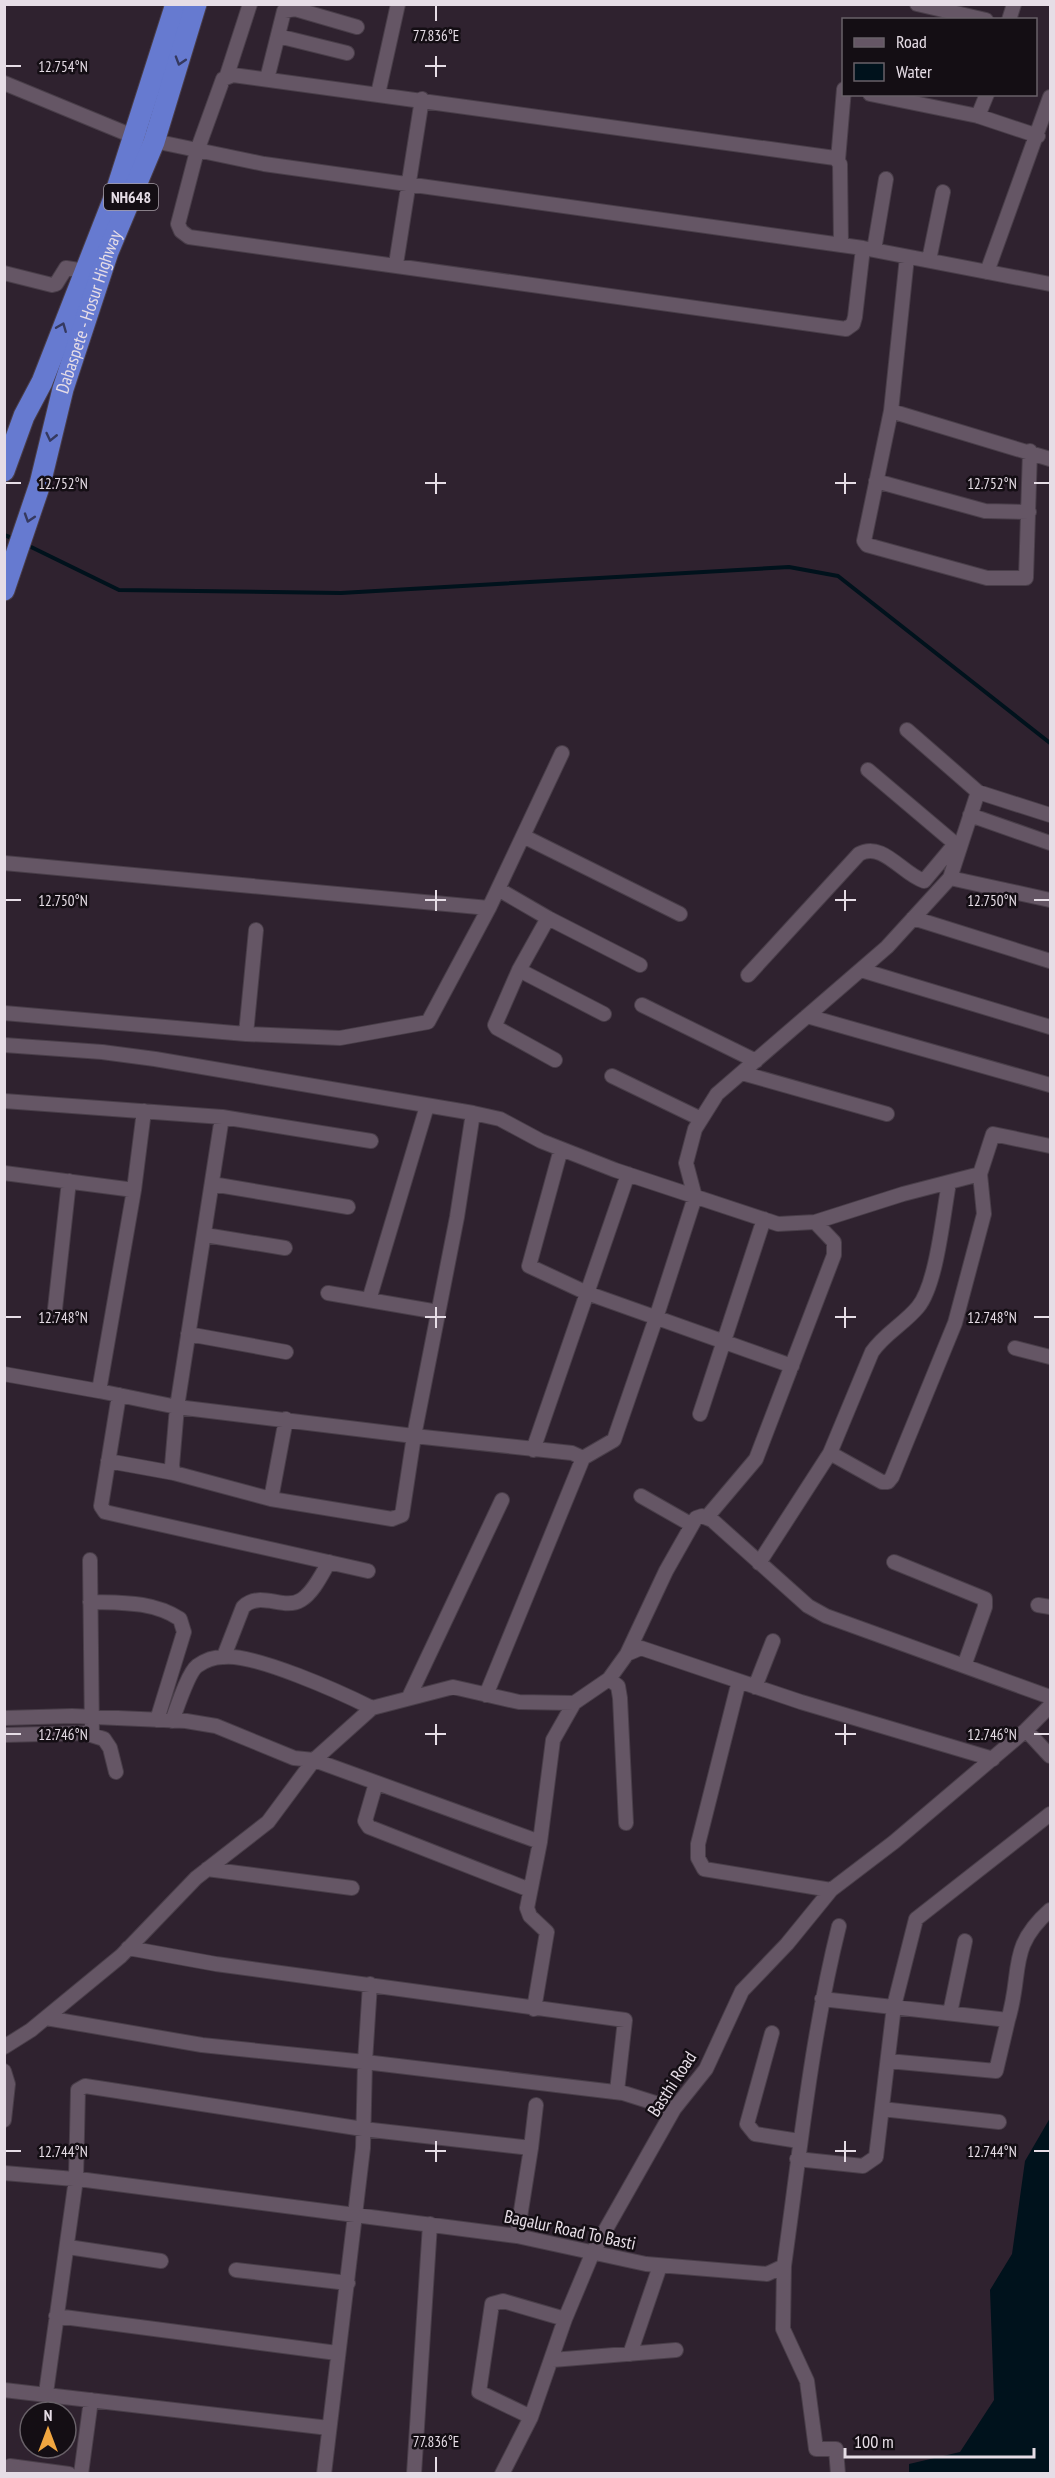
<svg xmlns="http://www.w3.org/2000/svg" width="1055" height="2478" font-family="'PT Sans Narrow',sans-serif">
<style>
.water{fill:#00121c}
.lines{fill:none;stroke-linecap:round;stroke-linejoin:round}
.stream{stroke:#00121c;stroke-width:4}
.minor-casing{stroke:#493e49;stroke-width:16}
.trunk-casing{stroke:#493e49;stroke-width:23}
.minor{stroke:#655665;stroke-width:14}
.trunk{stroke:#667ad0;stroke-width:21}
.oneway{stroke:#35395f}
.ticks{fill:none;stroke:#e6dde6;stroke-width:2}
.labels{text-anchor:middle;stroke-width:5;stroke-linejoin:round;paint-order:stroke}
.shield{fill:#140e14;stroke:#a79fa7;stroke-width:1.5}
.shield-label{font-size:16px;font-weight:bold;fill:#e6dde6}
.street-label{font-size:18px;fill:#e6dde6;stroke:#140e14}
.ticks-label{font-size:15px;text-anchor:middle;fill:#e6dde6;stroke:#140e14;stroke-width:5;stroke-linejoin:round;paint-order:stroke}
</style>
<rect width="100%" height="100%" fill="#2f222f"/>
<path class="water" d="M 1050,2118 L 1050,2473 L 909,2473 L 909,2464 L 960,2452 L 994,2400 L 990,2290 L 1012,2254 L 1025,2161 Z"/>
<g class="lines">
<path class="stream" d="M 4,535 L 15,539
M 27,545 L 119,590 L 341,593 L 789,567 L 838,576 L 1050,743"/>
<defs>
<path id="minor" d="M 917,4 L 986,20
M 1009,20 L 1014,4
M 278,36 L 347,53
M 227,75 L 250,4
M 267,79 L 284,11 L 295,9 L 357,27
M 4,83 L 135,137 L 264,164 L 863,248 L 1050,284
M 378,94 L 398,4
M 870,94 L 978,116 L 1038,136
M 978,116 L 987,94
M 838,160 L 844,89
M 841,245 L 840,164 L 835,158 L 233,75 L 223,79 L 197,151 L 178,224 L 181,231 L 189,237 L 846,329 L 853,324 L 855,317 L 863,248
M 874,250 L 886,179
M 907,257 L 891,411 L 864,541 L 867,545 L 987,578 L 1026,578 L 1030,451
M 929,260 L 943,192
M 396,264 L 422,99
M 987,272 L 1050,97
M 4,273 L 52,285 L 56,284 L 66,268 L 85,271
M 891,411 L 1050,459
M 876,481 L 985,511 L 1029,512
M 907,730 L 978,792
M 868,770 L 959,847
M 970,815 L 1050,843
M 523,836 L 680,914
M 4,863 L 489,908
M 950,878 L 1050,900
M 498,889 L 548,918 L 640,965
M 548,918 L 519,970 L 495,1025 L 497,1028 L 555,1060
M 913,918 L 1050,961
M 519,970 L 604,1014
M 861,970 L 1050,1027
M 748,975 L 859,854 C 883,841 902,874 924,881 L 955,844
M 642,1005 L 756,1061
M 4,1013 L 246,1034 L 340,1038 L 428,1022 L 489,908 L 562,753
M 807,1016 L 1050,1085
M 246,1034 L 256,930
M 4,1045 L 102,1052 L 155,1059 L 473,1113 L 457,1217 L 414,1436 L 177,1407 L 99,1391 L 134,1190 L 4,1173
M 742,1073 L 887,1114
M 612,1076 L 701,1119
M 4,1101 L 222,1117 L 177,1407 L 172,1466 L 174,1473 L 271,1499 L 392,1519 L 402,1515 L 414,1436 L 572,1453 L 583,1458
M 473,1113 L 500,1119 L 541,1141 L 615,1170 L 778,1224 L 815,1222 L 903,1194 L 980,1174 L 993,1134 L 1050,1146
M 222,1117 L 371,1141
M 561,1149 L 529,1266 L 587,1293 L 792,1366
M 212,1184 L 348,1207
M 134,1190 L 144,1111
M 205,1235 L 285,1248
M 328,1293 L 438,1312
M 369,1300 L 427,1106
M 55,1309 L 69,1181
M 188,1334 L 286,1352
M 1015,1348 L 1050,1357
M 4,1374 L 99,1391
M 119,1395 L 101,1506 L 105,1512 L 368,1571
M 700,1414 L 764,1219
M 533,1450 L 628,1174
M 830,1453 L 882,1482 L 888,1482 L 892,1477 L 955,1323 L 984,1214 L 980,1174
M 108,1461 L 174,1473
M 641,1496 L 692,1525
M 271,1499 L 286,1419
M 707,1517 L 756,1459 L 834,1255 L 834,1242 L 815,1222
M 90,1560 L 92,1735
M 894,1562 L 985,1599 L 985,1607 L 964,1666
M 759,1563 L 830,1453 L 872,1352 C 884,1334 904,1324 918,1307 C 937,1284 943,1214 949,1183
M 90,1602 C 122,1603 152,1601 180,1619 L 184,1632 L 157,1720
M 1038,1605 L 1050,1607
M 627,1654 L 666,1571 L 696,1518 L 702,1516 L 712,1520 L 808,1606 L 826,1616 L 1050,1697
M 224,1656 L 243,1607 C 261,1590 283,1611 301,1600 C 313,1593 322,1574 329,1562
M 609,1679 L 618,1686 L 620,1698 L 626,1823
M 739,1681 L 698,1844 L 698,1858 L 704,1869 L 831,1890
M 755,1687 L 773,1641
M 486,1695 L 583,1458 L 614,1440 L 656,1318 L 695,1197 L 686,1163 L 695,1129 L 717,1094 L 887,947 L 950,878 L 978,792 L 1050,815
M 409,1697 L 502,1500
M 4,1718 L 72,1716 L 186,1721 L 216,1726 L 294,1758 L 314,1760 L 540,1842 L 553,1740 L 574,1703 L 609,1679 L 627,1654 L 641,1648 L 801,1702 L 993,1759
M 172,1721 C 177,1708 188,1673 197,1666 C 204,1661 214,1657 223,1657 C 254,1653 342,1693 372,1708
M 1026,1730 L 1050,1756
M 4,1735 L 85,1733 L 104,1739 L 110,1748 L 116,1772
M 376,1783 L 365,1821 L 369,1827 L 530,1890
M 207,1869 L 352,1888
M 128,1948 L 216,1964 L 625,2020 L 617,2091 L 674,2109
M 822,1999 L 1008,2020 C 1023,1971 1007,1948 1050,1910
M 534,2009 L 547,1932 L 530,1916 L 527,1908 L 540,1842
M 950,2013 L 965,1941
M 46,2018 L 202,2045 L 365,2062 L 370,1984
M 772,2033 L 747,2124 L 755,2134 L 799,2141
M 4,2047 L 31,2030 L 121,1956 L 196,1878 L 268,1822 L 314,1760 L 372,1708 L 453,1687 L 519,1702 L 574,1703
M 888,2061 L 996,2071 L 1008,2020
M 4,2071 L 8,2084 L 4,2120
M 882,2109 L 999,2122
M 531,2148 L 536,2105
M 797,2159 L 863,2166 L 876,2157 L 894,2006 L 916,1919 L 1050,1814
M 4,2173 L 86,2180 L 517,2236 L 646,2264 L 767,2274 L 784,2266 C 800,2152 811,2038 839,1926
M 68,2247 L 161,2261
M 784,2266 L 783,2329 L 807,2381 L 816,2449 L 836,2449 L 838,2474
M 236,2270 L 348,2283
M 56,2316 L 337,2353
M 630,2354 L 660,2266
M 552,2360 L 676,2350
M 4,2390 L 329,2428
M 46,2393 L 76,2179 L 78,2090 L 85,2086 L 363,2129 L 531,2148 L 517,2236
M 531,2417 L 479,2392 L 492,2304 L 503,2301 L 565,2319
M 10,2466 L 69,2474
M 81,2474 L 91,2400
M 324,2474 L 363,2148 L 365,2062 L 623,2093
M 414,2474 L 430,2224
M 502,2474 L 531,2417 L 565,2319 L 593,2252 L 674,2109 L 706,2069 L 742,1991 L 787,1944 L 831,1890 L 894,1842 L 1026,1730 L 1050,1706"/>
<g id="trunk">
<path d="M 4,471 L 24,416 L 42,382 L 114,198 L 176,4"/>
<path id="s1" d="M 4,590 L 40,484 L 63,389 L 108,252 L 154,142 L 196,4"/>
</g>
</defs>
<use href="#minor" class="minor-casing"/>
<use href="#trunk" class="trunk-casing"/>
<use href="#minor" class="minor"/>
<use href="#trunk" class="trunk"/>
</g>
<defs><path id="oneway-chevron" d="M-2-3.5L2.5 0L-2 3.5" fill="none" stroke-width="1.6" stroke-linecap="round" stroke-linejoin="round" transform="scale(1.5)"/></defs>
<g class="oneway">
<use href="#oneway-chevron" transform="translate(180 61) rotate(107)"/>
<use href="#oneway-chevron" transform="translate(62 327) rotate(-68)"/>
<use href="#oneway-chevron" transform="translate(51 437) rotate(103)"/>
<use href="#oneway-chevron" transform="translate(29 518) rotate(108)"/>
</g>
<path class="ticks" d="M 436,6 L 436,21M 436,56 L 436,77M 6,66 L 21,66M 425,66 L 446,66M 436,473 L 436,494M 845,473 L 845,494M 6,483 L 21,483M 425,483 L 446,483M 835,483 L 856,483M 1034,483 L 1049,483M 436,890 L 436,911M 845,890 L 845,911M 6,900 L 21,900M 425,900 L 446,900M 835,900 L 856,900M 1034,900 L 1049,900M 436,1307 L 436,1328M 845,1307 L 845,1328M 6,1317 L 21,1317M 425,1317 L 446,1317M 835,1317 L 856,1317M 1034,1317 L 1049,1317M 436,1724 L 436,1745M 845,1724 L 845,1745M 6,1734 L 21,1734M 425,1734 L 446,1734M 835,1734 L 856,1734M 1034,1734 L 1049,1734M 436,2141 L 436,2162M 845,2141 L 845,2162M 6,2151 L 21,2151M 425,2151 L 446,2151M 835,2151 L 856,2151M 1034,2151 L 1049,2151M 436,2457 L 436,2472"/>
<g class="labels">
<rect class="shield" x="104" y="184" width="54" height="26" rx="4.5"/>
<g class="shield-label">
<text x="131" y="203">NH648</text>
</g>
<g class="street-label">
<text dy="6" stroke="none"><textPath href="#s1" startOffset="291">Dabaspete - Hosur Highway</textPath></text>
<text transform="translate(672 2084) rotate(-57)" y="6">Basthi Road</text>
<text transform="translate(570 2230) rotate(12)" y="6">Bagalur Road To Basti</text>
</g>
</g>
<g class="ticks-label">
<text x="436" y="41">77.836°E</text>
<text x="63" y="72">12.754°N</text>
<text x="63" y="489">12.752°N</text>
<text x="992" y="489">12.752°N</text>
<text x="63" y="906">12.750°N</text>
<text x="992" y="906">12.750°N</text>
<text x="63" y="1323">12.748°N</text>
<text x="992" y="1323">12.748°N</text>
<text x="63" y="1740">12.746°N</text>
<text x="992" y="1740">12.746°N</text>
<text x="63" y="2157">12.744°N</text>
<text x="992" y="2157">12.744°N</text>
<text x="436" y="2447">77.836°E</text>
</g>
<rect width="1055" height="2478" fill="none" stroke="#e6dde6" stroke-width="12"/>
<rect x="842" y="18" width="195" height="78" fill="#140e14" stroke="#686168" stroke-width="1.5"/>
<rect x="854" y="38" width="30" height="9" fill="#655665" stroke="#686168" stroke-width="1.5"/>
<text x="896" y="48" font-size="18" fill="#e6dde6">Road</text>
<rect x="854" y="63" width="30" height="18" fill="#00121c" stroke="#686168" stroke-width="1.5"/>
<text x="896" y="78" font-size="18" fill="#e6dde6">Water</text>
<g transform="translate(48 2430)"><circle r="28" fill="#140e14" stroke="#686168" stroke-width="1.5"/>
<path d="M0-4.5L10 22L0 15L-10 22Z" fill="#f1a640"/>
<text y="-9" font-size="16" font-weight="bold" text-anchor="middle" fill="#e6dde6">N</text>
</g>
<path d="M845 2448v9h189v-9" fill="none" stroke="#e6dde6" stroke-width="3"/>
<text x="854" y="2448" font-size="18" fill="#e6dde6" stroke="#140e14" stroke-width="4.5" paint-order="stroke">100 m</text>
</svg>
